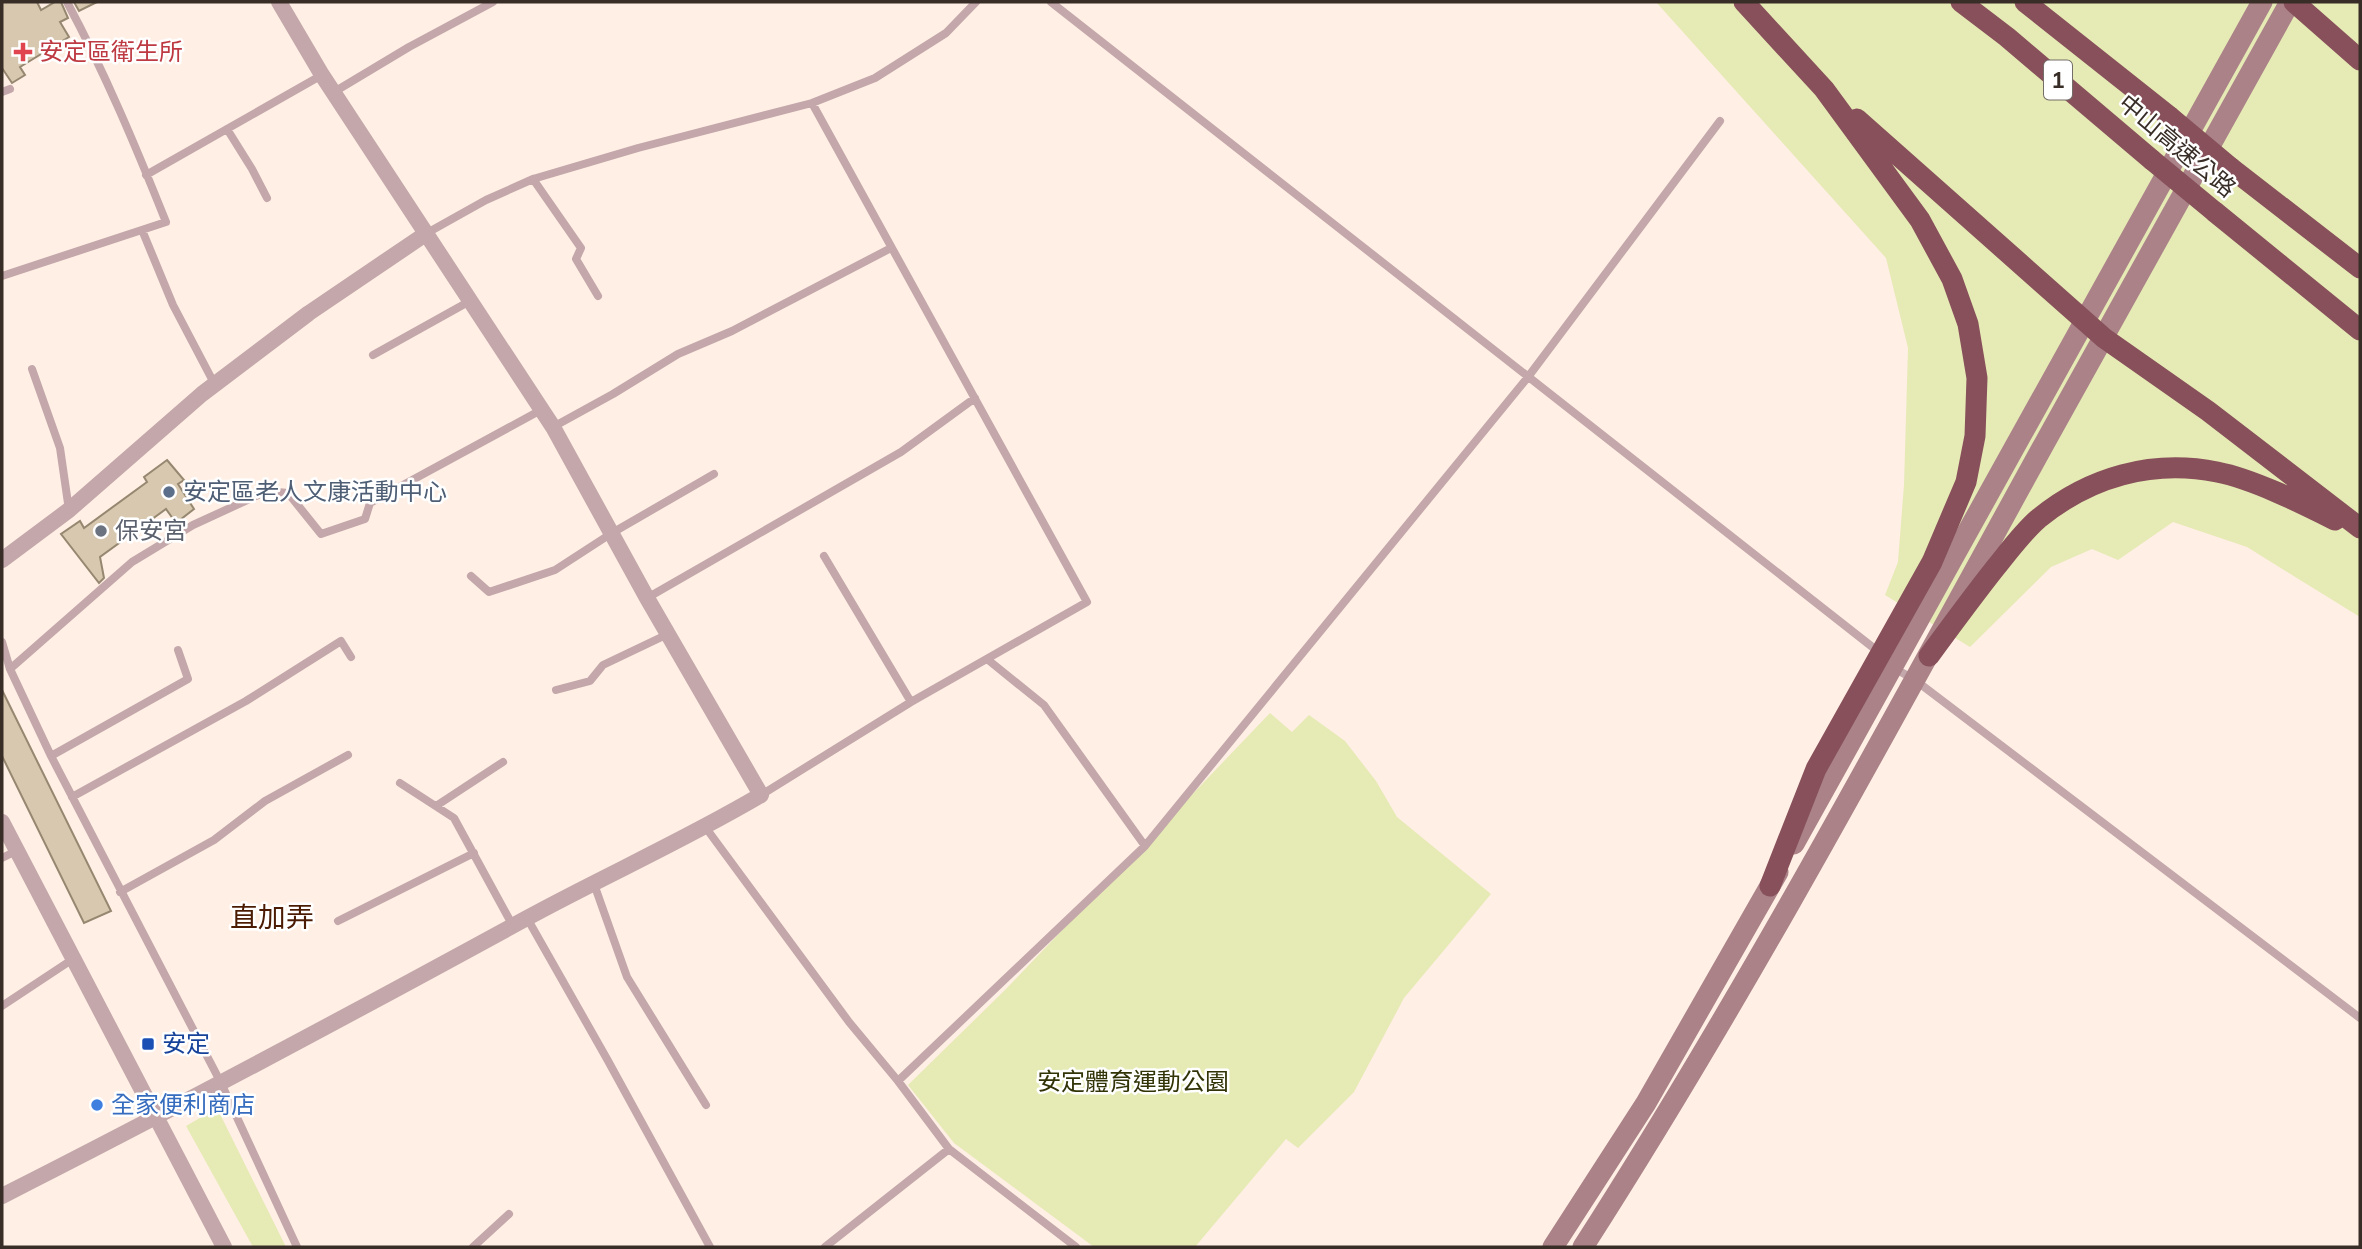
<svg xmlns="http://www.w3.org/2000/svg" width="2362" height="1249" font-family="Mulish,'Noto Sans TC',sans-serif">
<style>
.green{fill:#e6eab5}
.building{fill:#d8c8b0;stroke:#958770;stroke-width:2}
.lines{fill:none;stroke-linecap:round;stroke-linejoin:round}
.lane{stroke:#c3a7aa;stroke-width:8}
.street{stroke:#c3a7aa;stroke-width:16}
.secondary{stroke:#aa8288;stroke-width:21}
.highway{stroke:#87505a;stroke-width:21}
.highway-bridge{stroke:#87505a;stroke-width:21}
.health-dot{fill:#e0444e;stroke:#fff;stroke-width:2.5}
.service-dot{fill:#5c6f8a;stroke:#fff;stroke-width:2.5}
.worship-dot{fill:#6b7280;stroke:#fff;stroke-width:2.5}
.transit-dot{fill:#1a4fb4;stroke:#fff;stroke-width:2.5}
.shop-dot{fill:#3f7fe0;stroke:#fff;stroke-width:2.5}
.labels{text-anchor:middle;stroke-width:5;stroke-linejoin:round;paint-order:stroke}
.shield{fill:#fff;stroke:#746d68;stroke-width:2}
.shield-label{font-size:23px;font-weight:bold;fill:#382e27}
.health-label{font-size:24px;fill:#be3a42;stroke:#fff;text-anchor:start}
.street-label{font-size:24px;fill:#382e27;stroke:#fff}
.service-label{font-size:24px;fill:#4e5e75;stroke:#fff;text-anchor:start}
.worship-label{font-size:24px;fill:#5b616d;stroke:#fff;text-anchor:start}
.transit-label{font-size:24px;fill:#164399;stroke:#fff;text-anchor:start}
.park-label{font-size:24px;fill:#323407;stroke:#fff}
.shop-label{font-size:24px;fill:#366cbe;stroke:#fff;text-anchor:start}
.quarter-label{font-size:28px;fill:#4b1b04;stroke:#fff}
</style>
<rect width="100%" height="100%" fill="#ffefe4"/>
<path class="green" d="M 1656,2 L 2360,2 L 2360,617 L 2247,547 L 2173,522 L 2118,560 L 2092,549 L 2051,567 L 1970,647 L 1885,595 L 1898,562 L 1904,485 L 1908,348 L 1886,258 Z
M 1270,713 L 1292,732 L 1309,715 L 1345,741 L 1376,781 L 1397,817 L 1491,894 L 1404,998 L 1354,1092 L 1298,1148 L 1286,1139 L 1195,1247 L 1094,1247 L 954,1143 L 908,1085 L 1005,990 Z
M 217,1108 L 286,1247 L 253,1247 L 186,1126 Z"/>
<path class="building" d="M 2,2 L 37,2 L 41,10 L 55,2 L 61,2 L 68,18 L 60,22 L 69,37 L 20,67 L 25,75 L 12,83 L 2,68 Z
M 74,2 L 97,2 L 79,11 Z
M 167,460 L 184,480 L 178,484 L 194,509 L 176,523 L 166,509 L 100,557 L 104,578 L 99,583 L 61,534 L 80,521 L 84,528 L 147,482 L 144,477 Z
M 2,690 L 111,911 L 84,923 L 2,756 Z"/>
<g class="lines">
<path class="lane" d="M 1051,2 L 1880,653
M 2,92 L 10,89
M 334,92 L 409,47 L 493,2
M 227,129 L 252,169 L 267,198
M 146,175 L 322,75
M 533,179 L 581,248 L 576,259 L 598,296
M 142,230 L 173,305 L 215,385
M 427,233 L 486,200 L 533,179 L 638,148 L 812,103 L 875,78 L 946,33 L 976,2
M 2,276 L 166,222 C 136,147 105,73 67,2
M 373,355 L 470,301
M 32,369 L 60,448 L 69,510
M 553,427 L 613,394 L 678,354 L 732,331 L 891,248
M 824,556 L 911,702
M 471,576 L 489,592 L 555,570 L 612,533 L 714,474
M 647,598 L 901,452 L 975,398
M 2,642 L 10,669 L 51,756 L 221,1083 L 297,1247
M 987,659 L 1044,705 L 1145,846
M 1894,668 L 1915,680 L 2360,1018
M 10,669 L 132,562 L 193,525 L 267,491 L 288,493 L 321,534 L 365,519 L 370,503 L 541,410
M 556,690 L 590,681 L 603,665 L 668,634
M 51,756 L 188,679 L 178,650
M 400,783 L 454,818 L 513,926
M 761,795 L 911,702 L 1087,602 L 812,103
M 72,797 L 246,701 L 341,641 L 351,657
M 436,806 L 503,762
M 706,828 L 849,1022 L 898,1081 L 949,1149 L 1076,1247
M 2,858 L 16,851
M 594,884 L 627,977 L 706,1105
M 120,892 L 214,840 L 265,801 L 348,755
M 527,918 L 607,1059 L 710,1247
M 338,921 L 474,853
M 2,1006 L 73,959
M 898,1081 L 1145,846 L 1528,377 L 1720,121
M 473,1247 L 509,1214
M 825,1247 L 949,1149"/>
<path class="street" d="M 2,560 L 69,510 L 202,394 L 309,313 L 427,233
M 2,822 L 224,1247
M 2,1196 C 178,1107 353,1013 527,918 C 604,876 685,840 761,795 L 647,598 L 553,427 L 322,75 L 279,2"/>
<path class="secondary" d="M 1794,844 L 2262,2
M 1553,1247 L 1646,1103 L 1778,872
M 1583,1247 C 1741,1001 1880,743 2021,486 C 2110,324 2201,163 2290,2"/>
<path class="highway" d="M 1744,2 L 1824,89 L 1920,220 L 1952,279 L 1968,324 L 1977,378 L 1975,436 L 1966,482 L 1932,562 L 1816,769 L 1770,886
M 1961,2 L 2007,37 L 2152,160
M 2025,2 L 2170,117
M 2294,2 L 2360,60
M 1857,119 L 2104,338 L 2208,411 L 2360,528
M 2231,168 L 2360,268
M 2215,212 L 2360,330
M 1929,656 C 1951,626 1973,596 1996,567 C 2009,551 2023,532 2038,519 C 2089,477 2152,459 2217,472 C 2253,479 2301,503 2335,520"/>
<path class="highway-bridge" d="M 2170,117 L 2231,168
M 2152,160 L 2215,212"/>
</g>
<path class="health-dot" d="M19.5 41.5h7v7h7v7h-7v7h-7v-7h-7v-7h7z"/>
<circle class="service-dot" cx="169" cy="492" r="7"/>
<circle class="worship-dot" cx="101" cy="531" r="7"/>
<rect class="transit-dot" x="141" y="1037" width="14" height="14" rx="3.5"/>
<circle class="shop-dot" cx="97" cy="1105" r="7"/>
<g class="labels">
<rect class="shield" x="2044" y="60.5" width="28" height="39" rx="5"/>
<g class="shield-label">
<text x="2058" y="88">1</text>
</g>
<g class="health-label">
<text x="39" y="60">安定區衛生所</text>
</g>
<g class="street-label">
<text transform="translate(2177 146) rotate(40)" y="8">中山高速公路</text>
</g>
<g class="service-label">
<text x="183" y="500">安定區老人文康活動中心</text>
</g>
<g class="worship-label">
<text x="115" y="539">保安宮</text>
</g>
<g class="transit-label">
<text x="162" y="1052">安定</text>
</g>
<g class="park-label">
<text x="1133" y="1090">安定體育運動公園</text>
</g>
<g class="shop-label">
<text x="111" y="1113">全家便利商店</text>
</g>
<g class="quarter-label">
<text x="272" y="927">直加弄</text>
</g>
</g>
<rect width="2362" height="1249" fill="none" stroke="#382e27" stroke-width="7"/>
</svg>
